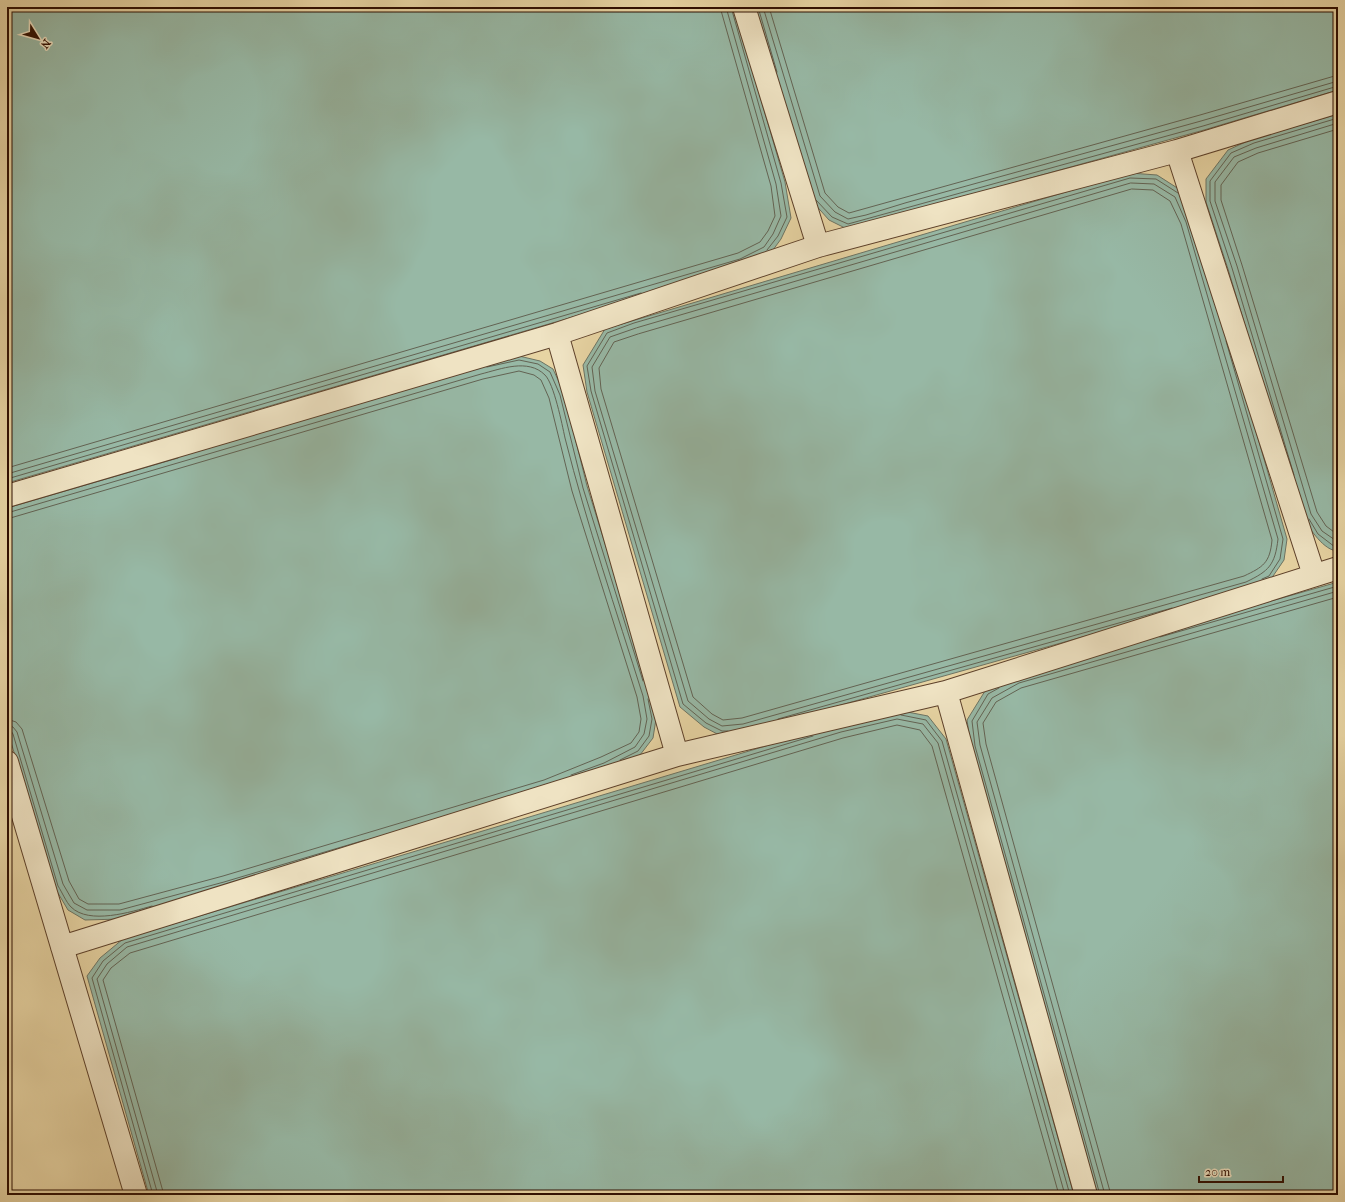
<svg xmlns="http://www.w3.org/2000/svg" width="1345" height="1202" font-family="'IM FELL French Canon',serif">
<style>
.water{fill:#97b8a5;stroke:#6d7463}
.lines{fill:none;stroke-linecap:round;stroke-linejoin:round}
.shore{stroke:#636353;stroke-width:1}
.minor-casing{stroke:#5d402a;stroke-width:24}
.minor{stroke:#efe3c3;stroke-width:22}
</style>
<rect width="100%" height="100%" fill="#e7d4a3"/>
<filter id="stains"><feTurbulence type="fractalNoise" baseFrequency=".005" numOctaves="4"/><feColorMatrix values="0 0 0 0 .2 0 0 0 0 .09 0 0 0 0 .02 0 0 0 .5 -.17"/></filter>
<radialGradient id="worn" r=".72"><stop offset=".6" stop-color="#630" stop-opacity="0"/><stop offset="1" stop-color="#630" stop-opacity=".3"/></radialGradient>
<path class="water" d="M 7,7 L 734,7 L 785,182 L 791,218 L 781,239 L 770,254 L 743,267 L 7,483 Z
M 753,7 L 1338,7 L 1338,90 L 1204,130 L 847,229 L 829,220 L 812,201 Z
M 1338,114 L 1338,551 C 1324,551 1310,529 1303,518 L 1228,269 L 1206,202 L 1206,179 L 1228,150 L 1252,139 Z
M 1130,173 L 1157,175 L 1182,191 L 1195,219 L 1287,539 L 1284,560 L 1271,579 L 1249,590 L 745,732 L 721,736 L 704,727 L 680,707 L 587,392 L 583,365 L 605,329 Z
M 519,356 L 540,361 L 553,369 L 564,393 L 587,486 L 652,694 L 656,719 L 653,738 L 640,755 L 608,771 L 121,919 L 85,920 L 68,910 L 55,888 L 7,729 L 7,505 Z
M 1338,582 L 1338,1195 L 1096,1195 L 971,747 L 967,720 L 985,691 L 1015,674 Z
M 897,710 L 928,716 L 946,739 L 1074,1195 L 149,1195 L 87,976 L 100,958 L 123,939 L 839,724 Z"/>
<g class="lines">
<path class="shore" d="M 731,7 L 781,183 L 787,217 L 778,236 L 767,250
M 758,7 L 777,72
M 763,7 L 820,196 L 835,212 L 848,219 L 866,215 L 905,203 L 1201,121 L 1338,81
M 769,7 L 825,193 L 838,207 L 849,213 L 1200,115 L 1338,75
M 1338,123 L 1256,148 L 1234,157 L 1215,182 L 1215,201 L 1237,266 L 1311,514 L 1322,531 L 1338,542
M 1338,129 L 1258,153 L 1238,162 L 1221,185 L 1221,200 L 1242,265 L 1317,512 L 1326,526 L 1338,535
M 1131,183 L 1154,184 L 1175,197 L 1186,222 L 1278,539 C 1275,565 1269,571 1246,582 L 743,724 L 722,726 L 709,719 L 688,701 L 595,391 L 592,367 L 610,337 L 636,328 Z
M 1132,189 L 1153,190 L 1170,201 L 1181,224 L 1272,540 C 1270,563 1263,567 1244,576 L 742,718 L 723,720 L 712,714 L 693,697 L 601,389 L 599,368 L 614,342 L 638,334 Z
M 816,200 L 832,217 L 848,224 L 1203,126 L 1338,86
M 1226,341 L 1283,539 L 1280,559 L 1269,576 L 1262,579
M 487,367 L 519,360 L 538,364 L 550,372 L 560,395 L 583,488 L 643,681
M 7,468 L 738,253 L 760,242 L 768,231 L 775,216 L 771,186 L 720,7
M 7,474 L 740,259 L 764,247 L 773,234 L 781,216 L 776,184 L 726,7
M 1294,475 L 1232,268 L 1210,201 L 1210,181 L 1231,153 L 1254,143 L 1338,118
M 7,479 L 641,293
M 7,508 L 178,458
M 7,513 L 481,374 C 501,369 528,358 545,375 C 554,384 562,424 565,438 C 587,525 616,610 643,696 L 647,719 L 644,734 L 635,747 L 604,763 L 571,775
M 7,519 L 483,379 L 519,371 L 534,375 L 541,380 L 549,398 L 572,491 L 637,697 L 641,719 L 639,732 L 631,743 L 601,757 L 544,780 L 223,876 L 119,904 L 88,904 L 79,899 L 69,881 L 22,729 L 16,722 L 7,719
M 1309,519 L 1318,534 L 1335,547 L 1338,547
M 1160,637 L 1338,586
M 999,688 L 988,694 L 972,721 L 975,746 L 1100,1195
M 901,715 L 926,720 L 942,741 L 1070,1195
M 778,719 L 1172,608
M 7,725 L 13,727 L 17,732 L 63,884 L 74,903 L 87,910 L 120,910 L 224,882 L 365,840
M 7,731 L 11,731 L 13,734 L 58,886 C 62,892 66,902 71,907 C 89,925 131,912 152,906
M 728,731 L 722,731 L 706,723 L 683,704 L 591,391 L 587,366 L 607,333 L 634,323 L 1130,178 L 1156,179 L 1178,193
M 620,760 L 638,751 L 649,736 L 652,719 L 648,699
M 153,1195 L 92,978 L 103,961 L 125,943 L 813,736
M 158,1195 L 97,979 L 107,964 L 127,947 L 841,732 L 897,719 L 923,724 L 938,743 L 1065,1195
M 164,1195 L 103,980 L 111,968 L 130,953 L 843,738 L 897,725 L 920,730 L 932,746 L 1059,1195
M 1105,1195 L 980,745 L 977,722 L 992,698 L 1019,683 L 1338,591
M 1111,1195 L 986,744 L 983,723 L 996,702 L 1021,688 L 1338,597"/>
<defs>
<path id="minor" d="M 744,7 L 818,246
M 1177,151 L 1314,575
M 557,334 L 677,755
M 7,496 L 557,334 L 818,246 L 1177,151 L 1338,102
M 946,692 L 1086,1195
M 7,762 L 136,1195
M 62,947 L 677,755 L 946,692 L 1338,568"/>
</defs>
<use href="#minor" class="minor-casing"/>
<use href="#minor" class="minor"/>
</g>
<rect width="1345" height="1202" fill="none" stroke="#e7d4a3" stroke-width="24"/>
<rect x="8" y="8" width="1329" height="1186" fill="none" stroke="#2f0e01" stroke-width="2"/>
<rect x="12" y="12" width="1321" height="1178" fill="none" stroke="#2f0e01"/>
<g transform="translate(38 38) rotate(127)" stroke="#efe3c3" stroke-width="3" paint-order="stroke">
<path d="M0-3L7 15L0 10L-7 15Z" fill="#2f0e01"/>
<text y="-6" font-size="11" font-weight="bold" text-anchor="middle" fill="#2f0e01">N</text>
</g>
<path d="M1199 1176v6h84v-6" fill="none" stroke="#2f0e01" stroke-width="2"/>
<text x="1205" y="1176" font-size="12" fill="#2f0e01" stroke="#efe3c3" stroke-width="3" paint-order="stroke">20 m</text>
<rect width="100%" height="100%" filter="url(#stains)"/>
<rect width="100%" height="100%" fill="url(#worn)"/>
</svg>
